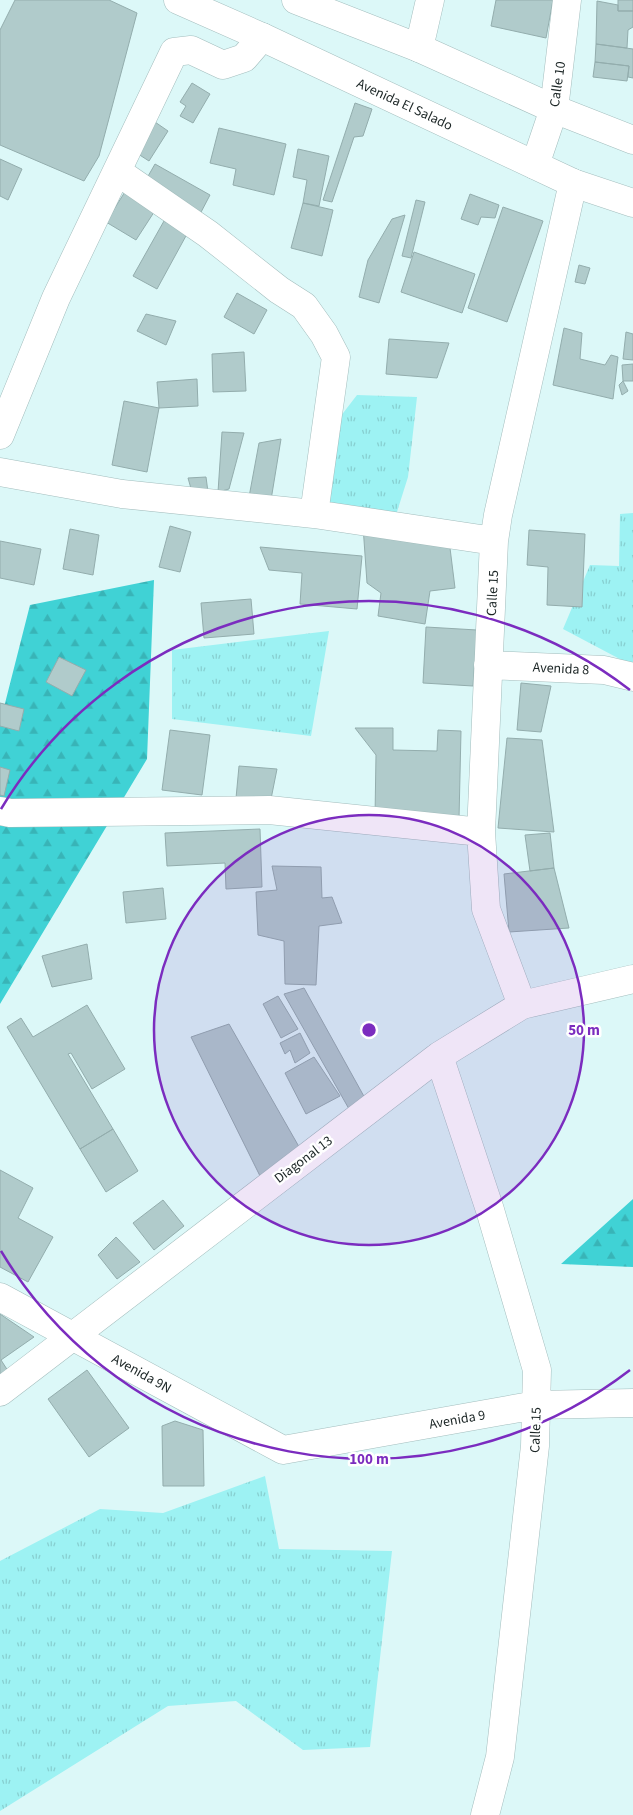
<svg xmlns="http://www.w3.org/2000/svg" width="633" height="1815" font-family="'Source Sans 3',sans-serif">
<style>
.grass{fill:url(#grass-tufts)}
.forest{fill:url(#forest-firs)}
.building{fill:#b0cbcb;stroke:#93adad}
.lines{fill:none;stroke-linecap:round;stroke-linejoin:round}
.minor-casing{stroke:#a3bdbd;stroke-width:29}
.major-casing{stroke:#a3bdbd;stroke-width:29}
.minor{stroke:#fff;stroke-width:28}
.major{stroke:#fff;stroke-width:28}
.ring{fill:none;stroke:#7b2cbf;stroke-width:2.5}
.labels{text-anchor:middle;stroke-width:5;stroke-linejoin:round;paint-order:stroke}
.street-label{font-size:14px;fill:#1b2525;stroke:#fff}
.centre{fill:#7b2cbf;stroke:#fff;stroke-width:2.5}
.ring-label{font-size:15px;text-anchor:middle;font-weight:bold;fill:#7b2cbf;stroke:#fff;stroke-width:5;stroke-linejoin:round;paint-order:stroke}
</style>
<defs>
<pattern id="grass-tufts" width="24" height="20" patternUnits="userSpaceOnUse" patternTransform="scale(1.25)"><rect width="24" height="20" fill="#9df2f3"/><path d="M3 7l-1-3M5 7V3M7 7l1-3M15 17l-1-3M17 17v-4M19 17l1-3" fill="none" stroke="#87cfd0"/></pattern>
<pattern id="forest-firs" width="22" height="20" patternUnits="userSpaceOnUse" patternTransform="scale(1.25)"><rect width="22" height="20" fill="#40d2d5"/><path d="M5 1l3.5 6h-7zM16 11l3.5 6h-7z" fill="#38b4b7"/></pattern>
</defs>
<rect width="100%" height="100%" fill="#dcf8f8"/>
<path class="grass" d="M 357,395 L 417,397 L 408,477 L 396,515 L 319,501 L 330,430 Z
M 633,513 L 633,666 L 563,629 L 590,565 L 619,566 L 620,514 Z
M 329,631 L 311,736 L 172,719 L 172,650 Z
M 265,1476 L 279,1549 L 392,1551 L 370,1747 L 303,1750 L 236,1701 L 168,1706 L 0,1811 L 0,1561 L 100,1509 L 163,1513 Z"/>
<path class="forest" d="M 154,580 L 147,759 L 0,1004 L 0,723 L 30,605 Z
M 633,1199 L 633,1267 L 561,1264 Z"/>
<path class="building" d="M 15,0 L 109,0 L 137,13 L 99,156 L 84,181 L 0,145 L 0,30 Z
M 496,0 L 553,0 L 546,38 L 491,26 Z
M 618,0 L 633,0 L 633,11 L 618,11 Z
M 597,1 L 618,5 L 618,11 L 633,11 L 633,27 L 628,30 L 627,48 L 596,44 Z
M 596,44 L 633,49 L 633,78 L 628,77 L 629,66 L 595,62 Z
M 595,62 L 629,66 L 627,81 L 593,77 Z
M 192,83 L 210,94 L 193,123 L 180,116 L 186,106 L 180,102 Z
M 355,103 L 372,109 L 363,136 L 354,137 L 332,202 L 323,200 Z
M 155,122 L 168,131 L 149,161 L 135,152 Z
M 219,128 L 286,144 L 274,195 L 233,185 L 236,169 L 210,163 Z
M 298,149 L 329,156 L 319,206 L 303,203 L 307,180 L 293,177 Z
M 0,159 L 22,169 L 8,200 L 0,196 Z
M 155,164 L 210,195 L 199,216 L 143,185 Z
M 128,187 L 158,206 L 136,240 L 106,222 Z
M 470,194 L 499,205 L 495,218 L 481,217 L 478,225 L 461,219 Z
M 416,200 L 425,202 L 411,258 L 402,256 Z
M 303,203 L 333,210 L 322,256 L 291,248 Z
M 503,207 L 543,221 L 507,322 L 468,308 Z
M 405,215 L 379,303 L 359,297 L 368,260 L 392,219 Z
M 164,221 L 187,234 L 157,289 L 133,276 Z
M 414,252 L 475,274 L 462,313 L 401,292 Z
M 579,265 L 590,268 L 585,284 L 575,282 Z
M 237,293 L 267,310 L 254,334 L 224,317 Z
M 146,314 L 176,321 L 166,345 L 137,331 Z
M 564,328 L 582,333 L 580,359 L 605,365 L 611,355 L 618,357 L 613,399 L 553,385 Z
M 626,332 L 633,334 L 633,360 L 623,359 Z
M 389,339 L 449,343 L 437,378 L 386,374 Z
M 244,352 L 246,391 L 213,392 L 212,354 Z
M 633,364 L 633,381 L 623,381 L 622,365 Z
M 197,379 L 198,406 L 159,408 L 157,382 Z
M 623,381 L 628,391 L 622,395 L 619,385 Z
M 124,401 L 159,408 L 147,472 L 112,465 Z
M 222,432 L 244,433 L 229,489 L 218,492 Z
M 281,439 L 271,500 L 249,497 L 259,443 Z
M 206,477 L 208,492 L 192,492 L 188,478 Z
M 170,526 L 191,532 L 180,572 L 159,567 Z
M 363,526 L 449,540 L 455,588 L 430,591 L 425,624 L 378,616 L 381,593 L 367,583 Z
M 70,529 L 99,535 L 93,575 L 63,569 Z
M 529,530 L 585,534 L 582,607 L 547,605 L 548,567 L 527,565 Z
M 0,541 L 41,549 L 34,585 L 0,578 Z
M 260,547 L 362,556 L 357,609 L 300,604 L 302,573 L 269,570 Z
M 251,599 L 254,634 L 204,638 L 201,603 Z
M 426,627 L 477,630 L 473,686 L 423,683 Z
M 59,657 L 86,670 L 72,696 L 46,682 Z
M 521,683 L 551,686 L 541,732 L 517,730 Z
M 0,703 L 24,709 L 19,731 L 0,726 Z
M 355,728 L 393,728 L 393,750 L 437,751 L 438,730 L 461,731 L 459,819 L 375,817 L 376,755 Z
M 170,730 L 210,735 L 202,795 L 162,790 Z
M 507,738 L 542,740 L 554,832 L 498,828 Z
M 239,766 L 277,769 L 269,809 L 235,809 Z
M 0,767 L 10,770 L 4,796 L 0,795 Z
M 260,829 L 262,887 L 226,889 L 225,863 L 167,866 L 165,833 Z
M 550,833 L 554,868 L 530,871 L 525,835 Z
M 272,866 L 321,867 L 322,898 L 332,897 L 342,923 L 319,926 L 316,985 L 285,984 L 284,941 L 258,935 L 256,892 L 277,890 Z
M 554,868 L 569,928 L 509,932 L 504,874 Z
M 163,888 L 166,919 L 126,923 L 123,892 Z
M 87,944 L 92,979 L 52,987 L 42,956 Z
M 304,988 L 366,1100 L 349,1109 L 284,994 Z
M 278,996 L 298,1029 L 281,1038 L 263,1004 Z
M 87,1005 L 125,1069 L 92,1089 L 71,1053 L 68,1054 L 113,1129 L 80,1149 L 7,1027 L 21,1018 L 33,1037 Z
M 229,1024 L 302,1152 L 262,1180 L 191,1037 Z
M 300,1033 L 310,1053 L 295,1063 L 290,1050 L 285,1054 L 280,1043 Z
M 314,1057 L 340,1096 L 306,1114 L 285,1073 Z
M 113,1129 L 138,1171 L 106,1192 L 80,1149 Z
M 0,1170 L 33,1188 L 18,1218 L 53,1237 L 28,1282 L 0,1267 Z
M 163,1200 L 184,1226 L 154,1250 L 133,1223 Z
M 116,1237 L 140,1262 L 117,1279 L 98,1255 Z
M 0,1314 L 34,1337 L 1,1360 L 10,1374 L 0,1381 Z
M 87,1370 L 129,1428 L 89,1457 L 48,1399 Z
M 175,1421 L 203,1430 L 204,1486 L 163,1486 L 162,1426 Z"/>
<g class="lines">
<defs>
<path id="minor" d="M 419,48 L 430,0
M 535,165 L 554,109 L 567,0
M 118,172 L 208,234 L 279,290 L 304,306 L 324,334 L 336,357 L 314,514
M 0,435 L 56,298 L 174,52 L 191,50 L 223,65 L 244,58 L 262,37
M 0,472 L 122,494 L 314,514 L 494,541
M 488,665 L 604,670 L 633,677
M 0,811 L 10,813 L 269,810 L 481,832
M 522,1005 L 486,909 L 481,832 L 494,541 L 498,515 L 573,183
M 439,1056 L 490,1210 L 537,1370 L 535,1446 L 500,1757 L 485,1815
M 0,1297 L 283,1450 L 536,1405 L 633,1403
M 0,1392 L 439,1056 L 522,1005 L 633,979"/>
<path id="major" d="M 178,0 L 262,37 L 573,183 L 633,203
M 296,0 L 419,48 L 554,109 L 633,140"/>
</defs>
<use href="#minor" class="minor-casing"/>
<use href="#major" class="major-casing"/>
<use href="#minor" class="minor"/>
<use href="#major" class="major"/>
</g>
<circle cx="369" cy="1030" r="215" fill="#7b2cbf" fill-opacity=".12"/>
<g class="ring">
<circle cx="369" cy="1030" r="215"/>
<path d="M630 1370A429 429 0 0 1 1 1251M1 809A429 429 0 0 1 630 690"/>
</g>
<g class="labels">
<g class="street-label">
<text transform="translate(557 84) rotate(-82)" y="5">Calle 10</text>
<text transform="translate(405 104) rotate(25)" y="5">Avenida El Salado</text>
<text transform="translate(492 593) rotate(-87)" y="5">Calle 15</text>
<text transform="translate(561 668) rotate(3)" y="5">Avenida 8</text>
<text transform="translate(303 1159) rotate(-37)" y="5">Diagonal 13</text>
<text transform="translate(142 1373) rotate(29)" y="5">Avenida 9N</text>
<text transform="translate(457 1419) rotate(-10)" y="5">Avenida 9</text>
<text transform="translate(535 1430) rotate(-88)" y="5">Calle 15</text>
</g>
</g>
<circle cx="369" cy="1030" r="8" class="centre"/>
<g class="ring-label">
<text x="584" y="1035">50 m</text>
<text x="369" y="1464">100 m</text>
</g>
</svg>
